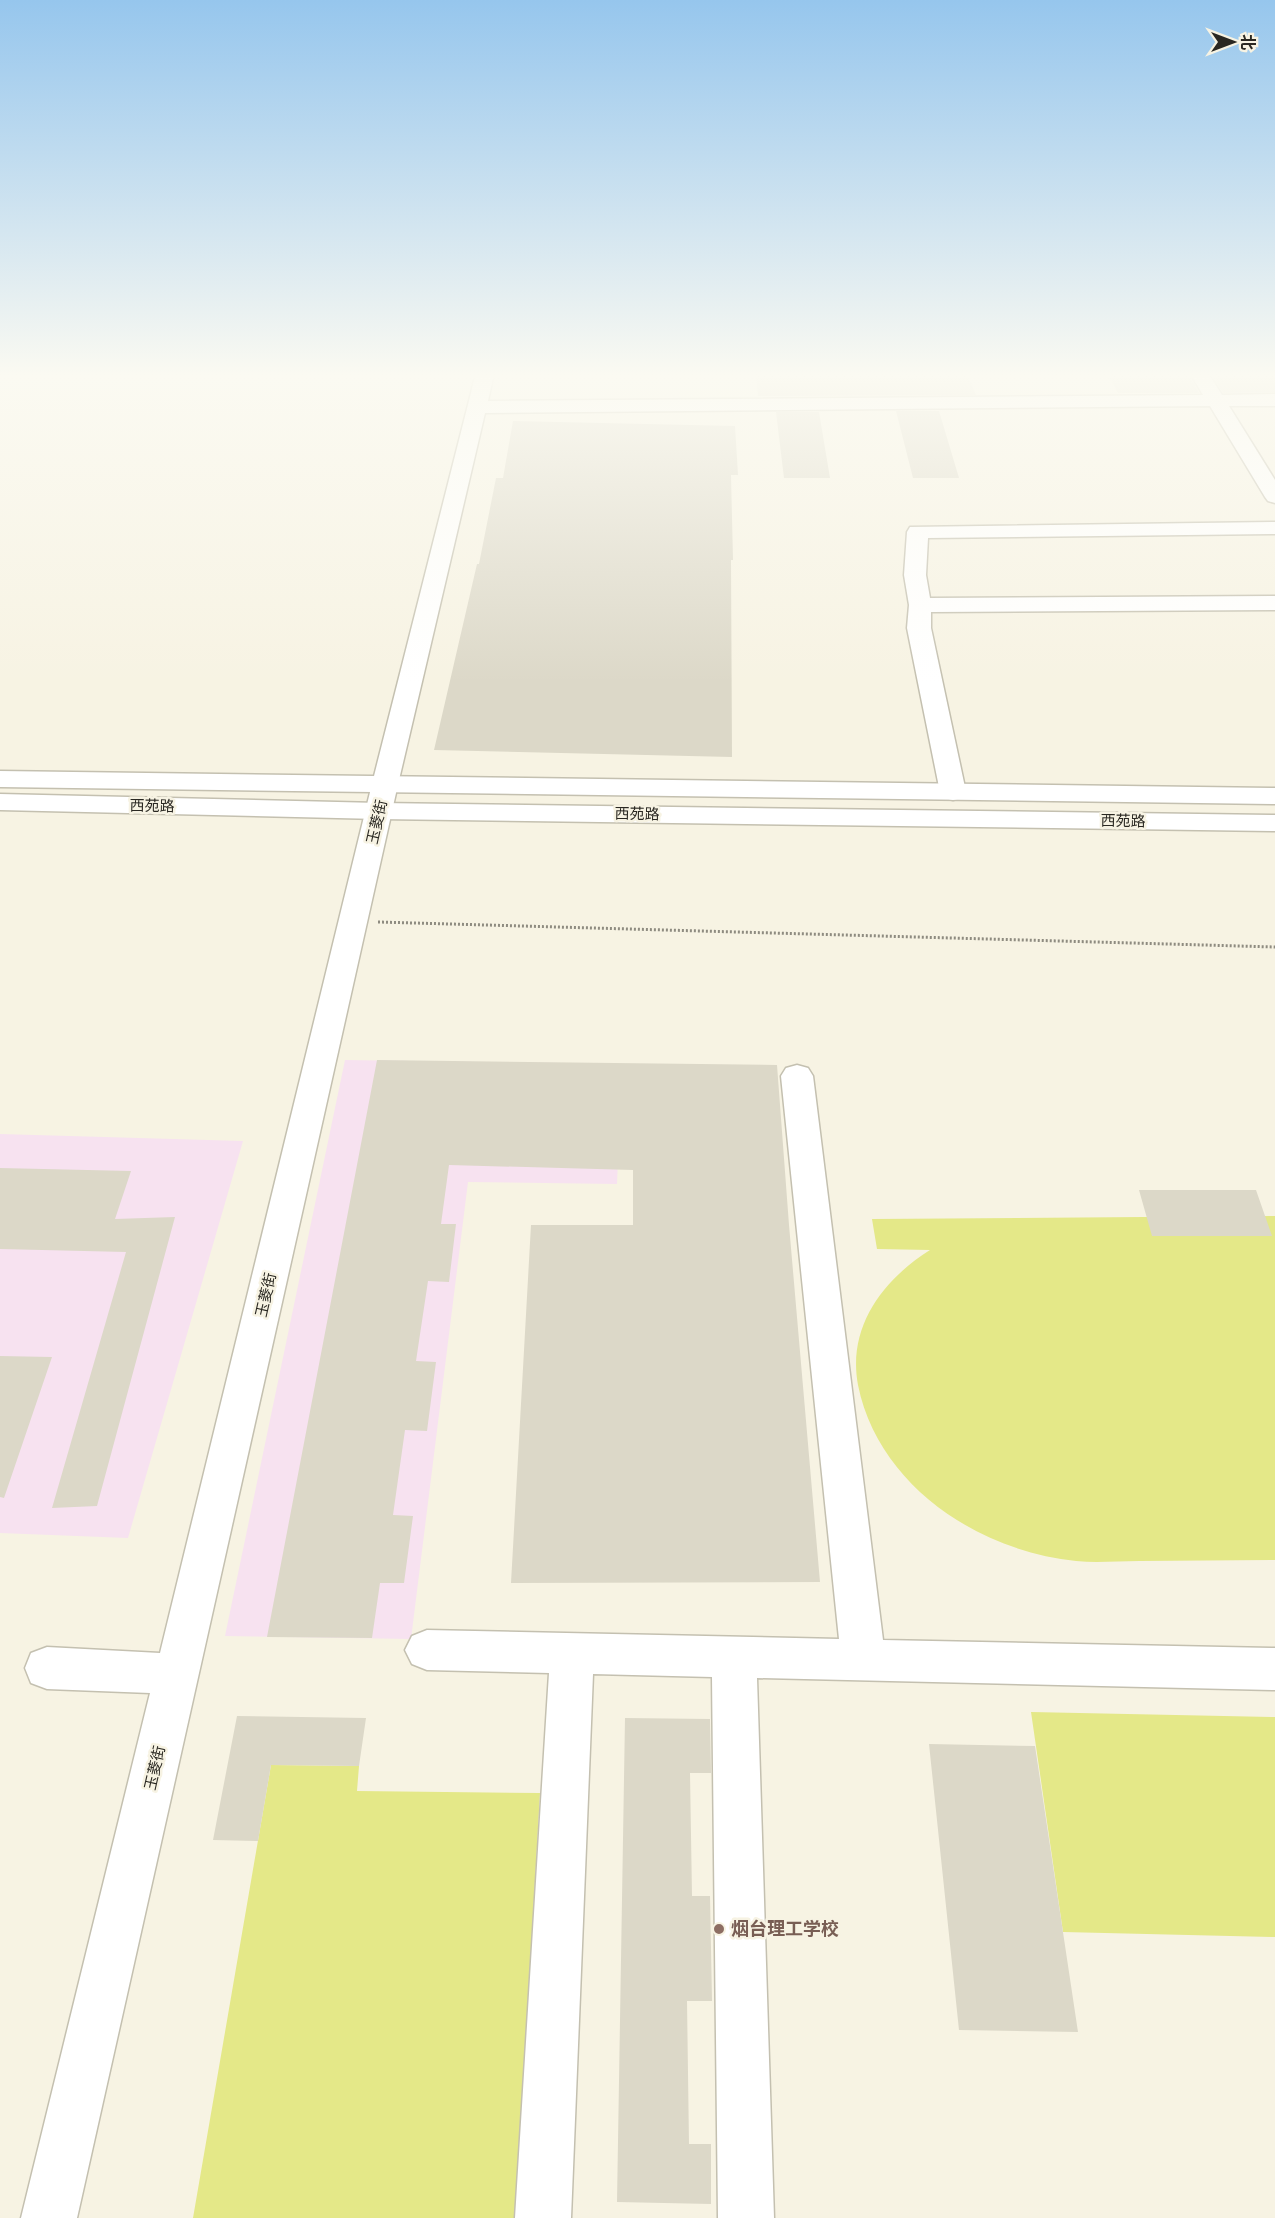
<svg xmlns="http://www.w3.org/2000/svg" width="1275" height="2218" font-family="'PT Sans Narrow','Noto Sans SC',sans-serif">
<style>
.commercial{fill:#f7e2f0}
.green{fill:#e4e888}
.building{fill:#dcd8c8}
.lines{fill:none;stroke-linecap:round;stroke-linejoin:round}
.minor-casing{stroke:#c4c0b0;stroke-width:3}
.major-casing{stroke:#c4c0b0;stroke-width:3}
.path{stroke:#8e8b80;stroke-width:3;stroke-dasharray:2 2;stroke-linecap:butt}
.minor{fill:#fff;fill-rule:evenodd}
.major{fill:#fff;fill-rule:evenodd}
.education-dot{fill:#8d6e63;stroke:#f7f3e3;stroke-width:2}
.labels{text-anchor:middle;stroke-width:5;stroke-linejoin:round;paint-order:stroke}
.street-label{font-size:15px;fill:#2a2822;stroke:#f7f3e3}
.near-education-label{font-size:18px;font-weight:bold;fill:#785e54;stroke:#f7f3e3;text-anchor:start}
</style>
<rect width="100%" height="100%" fill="#f7f3e3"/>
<path class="commercial" d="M 345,1060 L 622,1064 L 617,1184 L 468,1182 L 411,1639 L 225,1636 Z
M 0,1134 L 243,1141 L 128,1538 L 0,1533 Z"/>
<path class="green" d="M 1275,1216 L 1275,1560 C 1230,1560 1184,1561 1139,1561 C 1118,1561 1096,1563 1076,1561 C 978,1551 878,1485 858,1385 C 847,1326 884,1279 930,1250 L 877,1249 L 872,1219 Z
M 1031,1712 L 1275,1717 L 1275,1937 L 1063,1932 Z
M 271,1765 L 359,1766 L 357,1791 L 540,1793 L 516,2218 L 193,2218 Z"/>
<path class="building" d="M 756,373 L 967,373 L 976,395 L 758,396 Z
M 1107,373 L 1188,373 L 1199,393 L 1118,393 Z
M 1210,373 L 1275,373 L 1275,392 L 1223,393 Z
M 896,411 L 939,411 L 959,478 L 913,478 Z
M 776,412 L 819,412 L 830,478 L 784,478 Z
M 513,421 L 735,426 L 738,475 L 731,475 L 733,560 L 731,560 L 732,757 L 434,750 L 477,564 L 479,564 L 496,478 L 503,478 Z
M 377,1060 L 777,1065 L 789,1225 L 820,1582 L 511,1583 L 531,1225 L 633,1225 L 633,1170 L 449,1165 L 441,1224 L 456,1224 L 449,1282 L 428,1281 L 416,1361 L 436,1362 L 427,1431 L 405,1430 L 393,1515 L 413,1516 L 404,1583 L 380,1583 L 372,1638 L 267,1637 Z
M 0,1168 L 131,1171 L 115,1219 L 175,1217 L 97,1506 L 52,1508 L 126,1252 L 0,1249 Z
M 1139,1190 L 1256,1190 L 1272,1236 L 1152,1236 Z
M 0,1356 L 52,1357 L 4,1498 L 0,1497 Z
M 237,1716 L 366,1718 L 359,1766 L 271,1765 L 258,1841 L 213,1840 Z
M 625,1718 L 710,1719 L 711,1773 L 690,1773 L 692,1896 L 710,1896 L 712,2001 L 687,2001 L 689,2144 L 711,2144 L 711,2204 L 617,2202 Z
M 929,1744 L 1035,1746 L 1078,2032 L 959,2030 Z"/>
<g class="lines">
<defs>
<path id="minor" d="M 476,373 L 494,373 L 488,401 L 1203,395 L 1190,373 L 1208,373 L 1222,395 L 1275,394 L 1275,406 L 1229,406 L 1275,480 L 1275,503 L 1268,501 L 1265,497 L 1210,406 L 485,413 L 398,784 L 77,2218 L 21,2218 L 150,1693 L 47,1689 L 31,1683 L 25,1668 L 31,1653 L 47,1647 L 160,1653 L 372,784 Z
M 1275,522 L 1275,534 L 928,538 L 926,575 L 930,598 L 1275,596 L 1275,610 L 931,612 L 931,628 L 966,792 L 962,798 L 953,800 L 944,798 L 940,792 L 907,628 L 909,605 L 904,575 L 907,532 L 910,527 Z
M 797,1065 L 808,1068 L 813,1076 L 883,1640 L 1275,1648 L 1275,1690 L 757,1678 L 774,2218 L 718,2218 L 712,1677 L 593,1674 L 571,2218 L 515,2218 L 549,1673 L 427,1670 L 412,1664 L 405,1650 L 412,1636 L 427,1630 L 839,1639 L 781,1076 L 786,1068 Z"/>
<path id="major" d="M 0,771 L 1275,788 L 1275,804 L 0,787 Z
M 0,794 L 379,803 L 1275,815 L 1275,831 L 379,819 L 0,810 Z"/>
</defs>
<use href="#minor" class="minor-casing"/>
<use href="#major" class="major-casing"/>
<path class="path" d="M 378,922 L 1275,947"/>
<use href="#minor" class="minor"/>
<use href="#major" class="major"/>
</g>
<linearGradient id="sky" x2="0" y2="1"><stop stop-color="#96c6ed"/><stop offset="0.55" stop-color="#fbfaf2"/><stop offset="1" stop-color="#fbfaf2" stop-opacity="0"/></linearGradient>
<rect width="1275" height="683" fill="url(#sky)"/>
<circle class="education-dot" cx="719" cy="1929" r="6"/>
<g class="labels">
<g class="street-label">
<text transform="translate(152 806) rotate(1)" y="5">西苑路</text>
<text transform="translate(637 814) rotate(1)" y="5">西苑路</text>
<text transform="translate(1123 821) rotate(1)" y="5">西苑路</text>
<text transform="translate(377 822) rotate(-77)" y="5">玉菱街</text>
<text transform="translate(266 1295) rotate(-77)" y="5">玉菱街</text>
<text transform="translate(155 1768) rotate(-77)" y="5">玉菱街</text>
</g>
<g class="near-education-label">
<text x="731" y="1935">烟台理工学校</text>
</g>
</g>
<g transform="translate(1233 42) rotate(90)" stroke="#f7f3e3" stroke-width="4.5" paint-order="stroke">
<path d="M0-4.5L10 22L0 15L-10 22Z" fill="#2a2822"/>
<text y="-9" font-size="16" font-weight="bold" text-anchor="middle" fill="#2a2822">北</text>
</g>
</svg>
